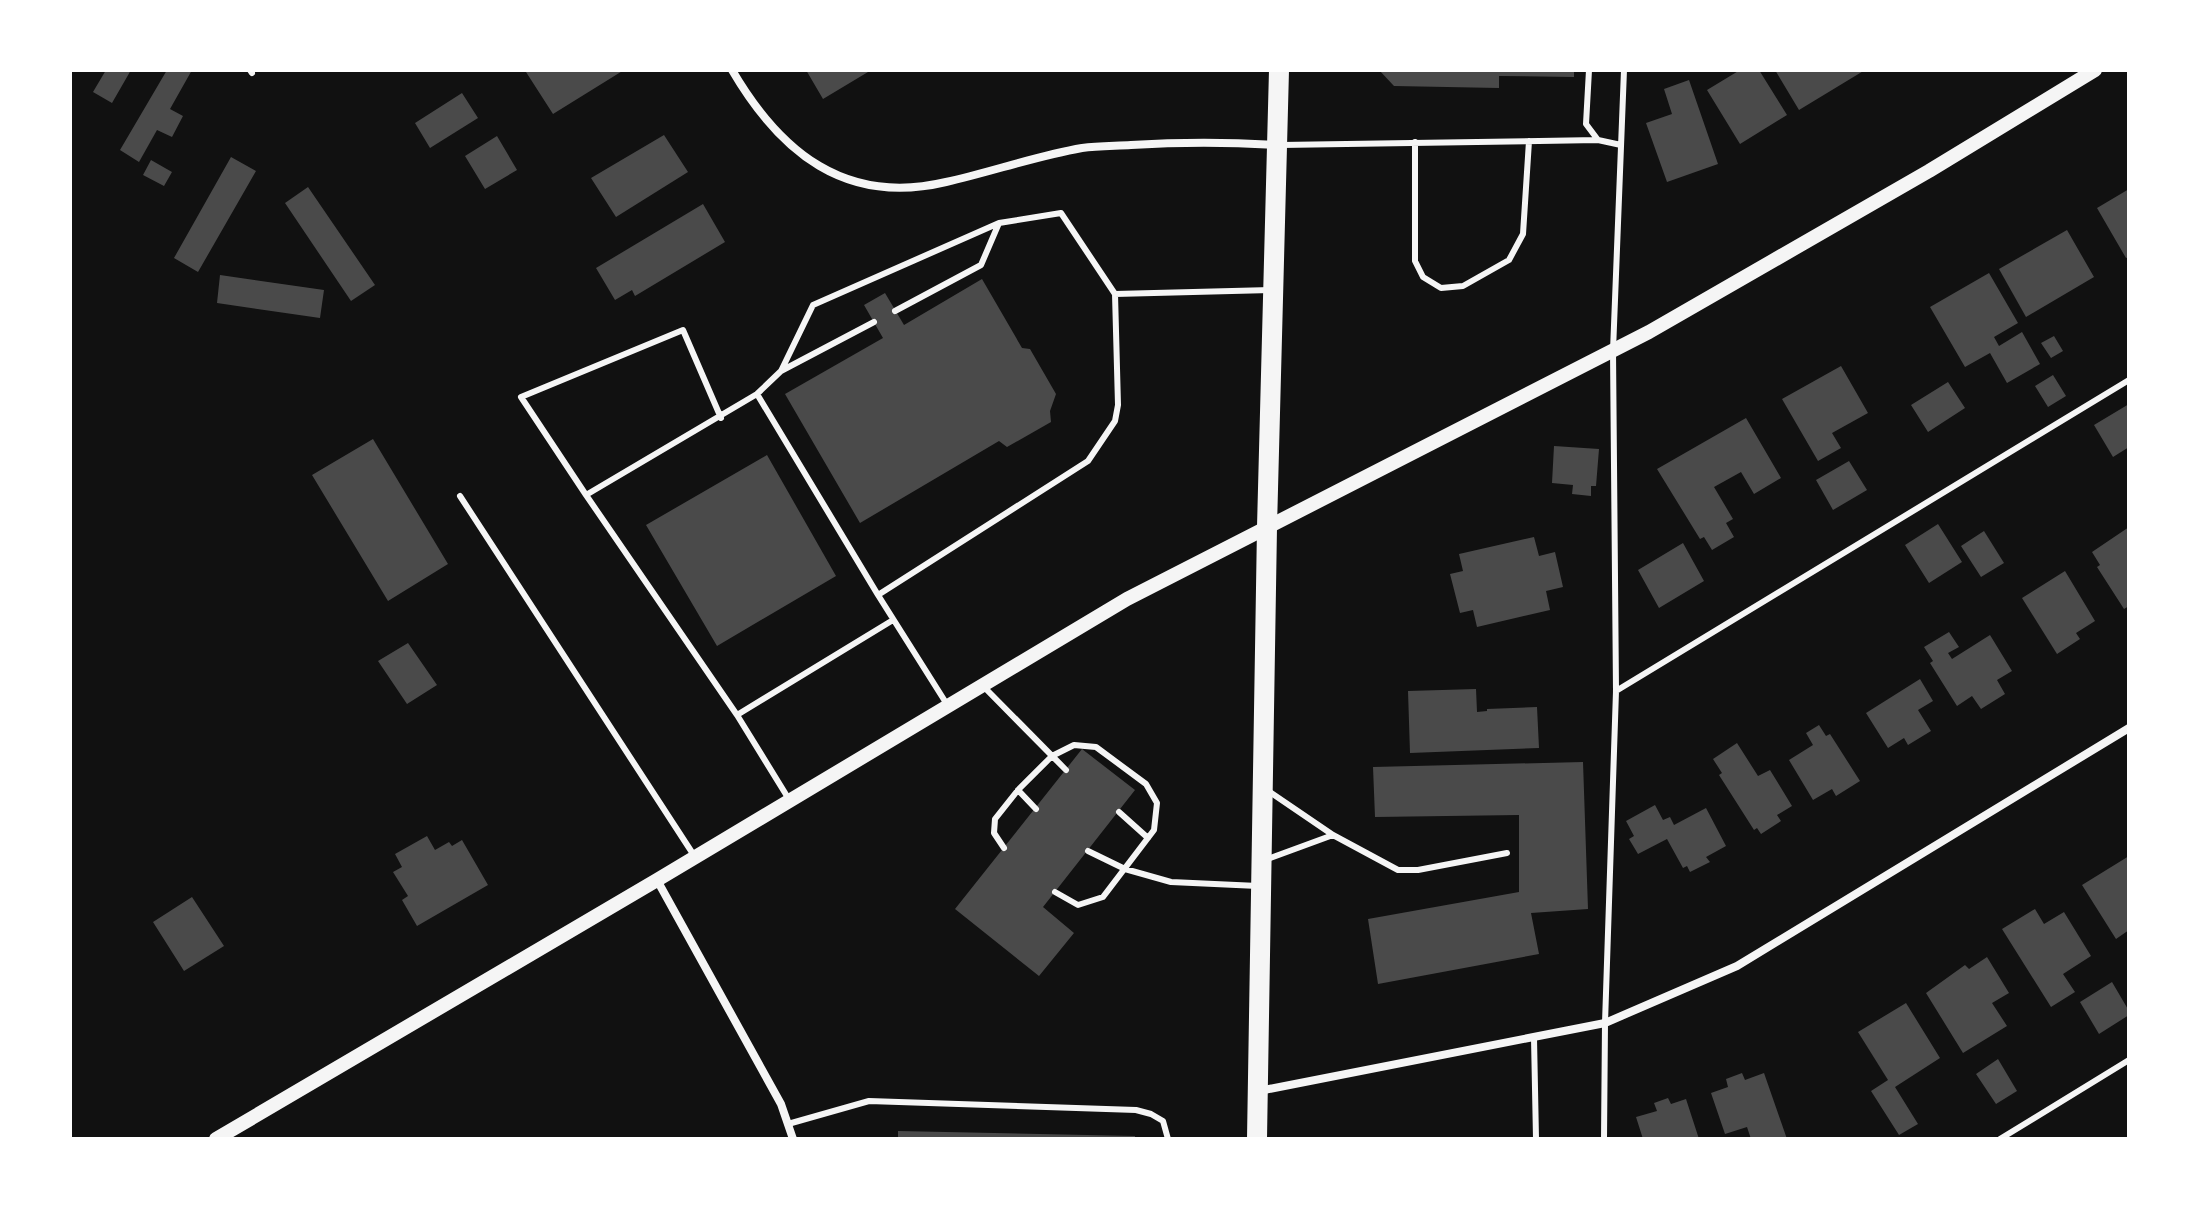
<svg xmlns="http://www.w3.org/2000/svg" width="2199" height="1209" font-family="'Titillium Web',sans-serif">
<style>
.building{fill:#4a4a4a}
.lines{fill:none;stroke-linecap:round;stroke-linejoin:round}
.service{stroke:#f5f5f5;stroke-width:6}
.minor{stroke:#f5f5f5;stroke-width:8}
.tertiary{stroke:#f5f5f5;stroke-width:14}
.primary{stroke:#f5f5f5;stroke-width:20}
</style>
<rect width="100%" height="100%" fill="#111"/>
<path class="building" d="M 106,70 L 131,70 L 112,103 L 93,92 Z
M 167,70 L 192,70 L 170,109 L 183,116 L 172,137 L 157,130 L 139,162 L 120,150 Z
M 529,70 L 624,70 L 553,114 L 526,72 Z
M 806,70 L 866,70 L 868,72 L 823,99 Z
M 1379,70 L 1574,70 L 1574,77 L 1499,76 L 1499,88 L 1394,86 Z
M 1740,70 L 1759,70 L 1787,115 L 1740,144 L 1707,90 Z
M 1775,70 L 1865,70 L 1799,110 Z
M 1689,80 L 1718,164 L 1667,182 L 1646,123 L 1672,114 L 1664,89 Z
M 462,93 L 478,118 L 430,148 L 415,123 Z
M 664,135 L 688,172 L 616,217 L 591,178 Z
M 497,136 L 517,170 L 485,189 L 465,156 Z
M 231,157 L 256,171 L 198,272 L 174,258 Z
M 151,160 L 172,172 L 164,186 L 143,175 Z
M 308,187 L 375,285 L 351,301 L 285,203 Z
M 2129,189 L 2129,257 L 2126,258 L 2097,208 Z
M 703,204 L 725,242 L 635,296 L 632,290 L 615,300 L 596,268 Z
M 2067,230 L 2094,277 L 2026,317 L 1999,269 Z
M 1989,273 L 2018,323 L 1994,337 L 1999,346 L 2022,332 L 2040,364 L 2007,383 L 1990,353 L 1965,367 L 1930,307 Z
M 220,275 L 324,290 L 320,318 L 217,303 Z
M 982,279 L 1022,348 L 1030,349 L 1056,394 L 1050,411 L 1051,422 L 1007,447 L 999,441 L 860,523 L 785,394 L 883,338 L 864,305 L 885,293 L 904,325 Z
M 2054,336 L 2063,351 L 2051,358 L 2041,343 Z
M 1841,366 L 1868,413 L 1832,433 L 1841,448 L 1818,461 L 1782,399 Z
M 2053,375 L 2066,396 L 2048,407 L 2035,386 Z
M 1948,382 L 1965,408 L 1928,432 L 1911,405 Z
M 2129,404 L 2129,447 L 2113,457 L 2094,425 Z
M 1746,418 L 1781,478 L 1754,494 L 1741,472 L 1714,487 L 1733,519 L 1726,523 L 1734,537 L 1712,550 L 1704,537 L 1700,539 L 1657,469 Z
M 373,439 L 448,564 L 388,601 L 312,475 Z
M 1554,446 L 1599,449 L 1596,486 L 1591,486 L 1591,496 L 1572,494 L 1573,485 L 1552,483 Z
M 767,455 L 836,576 L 717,646 L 646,525 Z
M 1849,461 L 1867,490 L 1833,510 L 1816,480 Z
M 1938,524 L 1962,562 L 1929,583 L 1905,545 Z
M 2129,527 L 2129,606 L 2124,609 L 2097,567 L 2100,565 L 2092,552 Z
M 1984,531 L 2004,563 L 1981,577 L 1961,546 Z
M 1534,537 L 1539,556 L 1555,552 L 1563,587 L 1546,591 L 1550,610 L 1477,627 L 1473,610 L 1460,613 L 1450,574 L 1463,571 L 1459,554 Z
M 1683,543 L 1704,581 L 1659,608 L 1638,570 Z
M 2065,571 L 2095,621 L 2076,633 L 2080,639 L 2057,654 L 2022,598 Z
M 1949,632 L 1959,647 L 1948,653 L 1952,659 L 1990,635 L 2012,671 L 1997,680 L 2005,694 L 1981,709 L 1972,696 L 1957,706 L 1930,663 L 1933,661 L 1924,647 Z
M 408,643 L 437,685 L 407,704 L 378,661 Z
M 1920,679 L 1933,701 L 1918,710 L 1931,731 L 1908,745 L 1904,738 L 1888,748 L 1866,713 Z
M 1476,689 L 1477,712 L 1487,711 L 1487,709 L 1537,707 L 1539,748 L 1410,753 L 1408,691 Z
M 1819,725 L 1826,736 L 1830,734 L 1860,781 L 1836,796 L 1832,789 L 1813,800 L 1789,760 L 1813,745 L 1806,733 Z
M 1737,743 L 1758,776 L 1770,770 L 1792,806 L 1777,815 L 1781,821 L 1761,834 L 1757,828 L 1754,830 L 1719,775 L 1722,773 L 1713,759 Z
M 1082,749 L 1135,790 L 1043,907 L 1074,933 L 1039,976 L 955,909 Z
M 1583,762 L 1588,909 L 1531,913 L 1539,954 L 1378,984 L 1368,919 L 1519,892 L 1519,815 L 1375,817 L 1373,767 Z
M 1655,805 L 1663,820 L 1670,817 L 1674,825 L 1706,808 L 1726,846 L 1706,857 L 1710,862 L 1690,872 L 1687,866 L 1683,868 L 1667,839 L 1638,854 L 1629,839 L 1634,836 L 1626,821 Z
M 427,836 L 435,850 L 449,842 L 452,846 L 462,840 L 488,885 L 417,926 L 402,900 L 408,896 L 393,872 L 402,867 L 395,854 Z
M 2129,856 L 2129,930 L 2116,939 L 2082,885 Z
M 192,897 L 224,946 L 184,971 L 153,922 Z
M 2035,909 L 2044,924 L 2064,912 L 2091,956 L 2063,974 L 2075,992 L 2051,1007 L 2002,929 Z
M 1987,957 L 2009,993 L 1992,1003 L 2007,1026 L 1963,1053 L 1926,993 L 1965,965 L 1969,969 Z
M 2112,982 L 2129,1011 L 2129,1015 L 2099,1034 L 2080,1002 Z
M 1906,1003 L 1940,1058 L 1895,1087 L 1918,1124 L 1899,1135 L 1871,1091 L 1888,1080 L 1858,1032 Z
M 1998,1059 L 2017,1091 L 1996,1104 L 1976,1074 Z
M 1742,1073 L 1745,1080 L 1764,1073 L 1787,1139 L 1751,1139 L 1747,1127 L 1725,1134 L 1711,1093 L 1728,1087 L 1726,1079 Z
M 1668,1098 L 1671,1104 L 1686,1099 L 1699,1139 L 1643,1139 L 1636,1117 L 1657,1111 L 1654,1103 Z
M 898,1131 L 1135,1136 L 1135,1139 L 898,1139 Z"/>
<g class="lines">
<path class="service" d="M 250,70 L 252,73
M 1589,70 L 1586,124 L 1598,140 L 1621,145
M 1415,142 L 1415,261 L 1423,277 L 1441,288 L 1463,286 L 1509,260 L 1523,234 L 1529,141
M 1281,145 L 1598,140
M 895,311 L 981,265 L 999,223
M 781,371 L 874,322
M 757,394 L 878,595
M 586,495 L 521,397 L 683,330 L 721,418
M 460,496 L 695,857
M 984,687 L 1066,770
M 1616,691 L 2129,380
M 948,706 L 878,595 L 1088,461 L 1115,421 L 1118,405 L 1115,294
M 737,715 L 893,620
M 1018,790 L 1036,809
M 1267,790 L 1333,835 L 1398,870 L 1418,870 L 1507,853
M 790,801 L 737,715 L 586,495 L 757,394 L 781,371 L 813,305 L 999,223 L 1061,213 L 1115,294 L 1271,290
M 1119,812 L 1148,838
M 1004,848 L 994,833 L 995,819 L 1018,790 L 1052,756 L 1074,745 L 1096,747 L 1146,784 L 1157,803 L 1154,830 L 1103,897 L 1078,905 L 1055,892
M 1088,851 L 1125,869 L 1171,882 L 1258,886
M 1265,860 L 1333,835
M 1534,1038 L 1536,1139
M 788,1124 L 869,1101 L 1136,1110 L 1151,1114 L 1163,1121 L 1168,1139
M 1604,1139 L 1605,1023 L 1616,691 L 1613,351 L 1624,70
M 2000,1139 L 2129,1060"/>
<path class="minor" d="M 732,70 C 780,152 845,206 946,182 C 991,172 1036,156 1082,148 C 1098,146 1115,146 1131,145 C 1180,142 1228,142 1277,145
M 657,880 L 781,1104 L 793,1139
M 1259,1091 L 1605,1023 L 1737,966 L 2129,728"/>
<path class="tertiary" d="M 216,1139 L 657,880 L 1127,599 L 1649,332 L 1929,171 L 2095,70"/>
<path class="primary" d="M 1257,1139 L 1267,527 L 1279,70"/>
</g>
<rect width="2199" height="1209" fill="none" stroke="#ffffff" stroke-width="144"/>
</svg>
